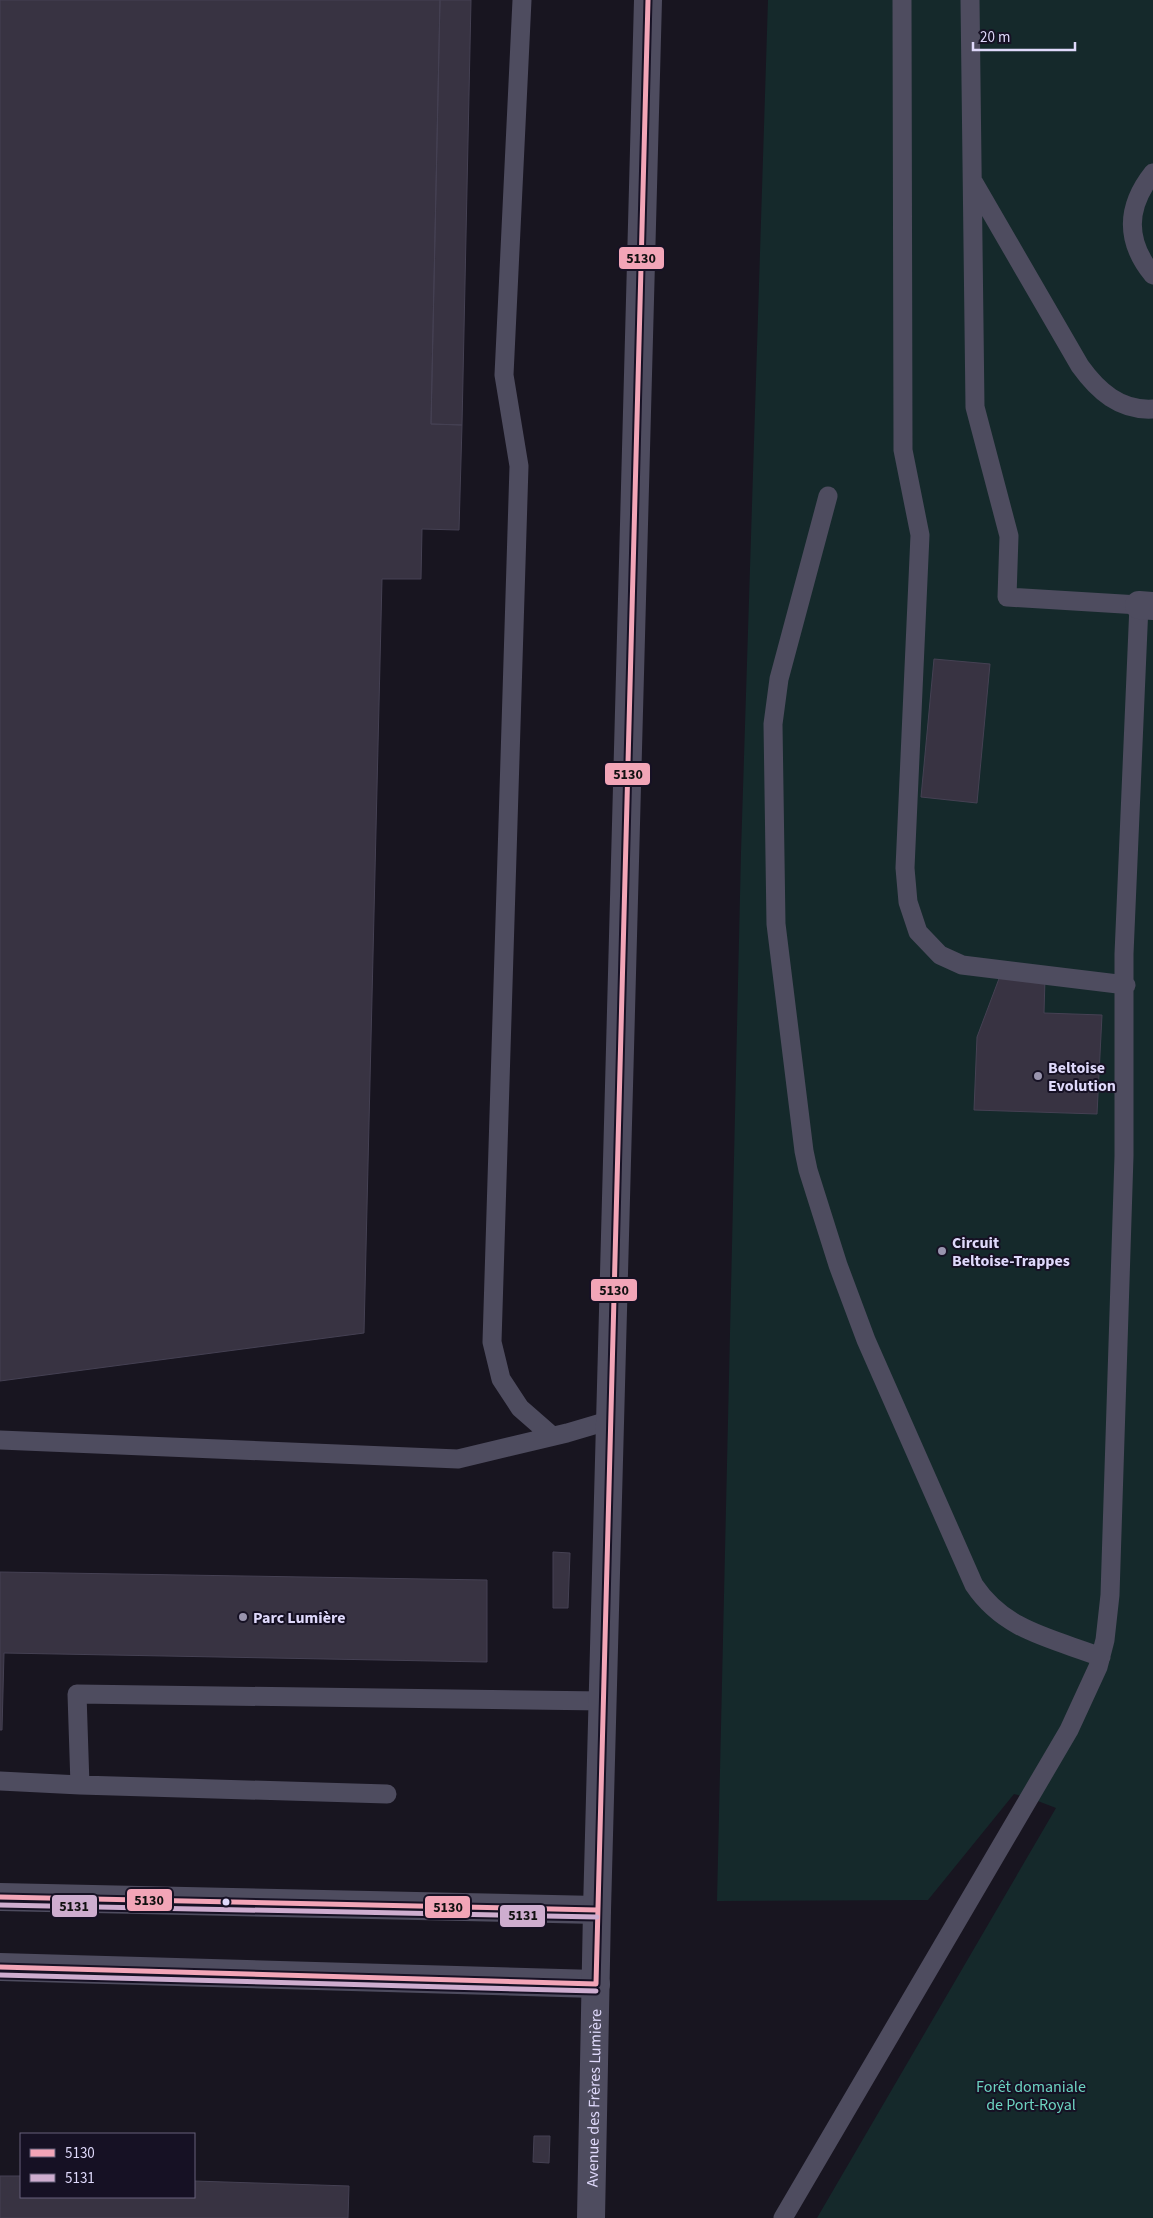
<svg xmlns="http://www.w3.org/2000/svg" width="1153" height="2218" font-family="'Source Sans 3',sans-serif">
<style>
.green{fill:#15292b}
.building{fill:#383342;stroke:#454153}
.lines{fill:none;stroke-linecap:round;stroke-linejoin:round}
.service{stroke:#4e4c5f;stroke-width:19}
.minor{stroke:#4e4c5f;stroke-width:28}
.tertiary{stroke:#4e4c5f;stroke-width:28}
.bus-1-casing{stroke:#161124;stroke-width:9}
.bus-2-casing{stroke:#161124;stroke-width:9}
.bus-1{stroke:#f2a5b7;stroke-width:5}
.bus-2{stroke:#ceadcf;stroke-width:5}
.poi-dot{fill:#9994ae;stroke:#161124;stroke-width:2}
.bus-dot{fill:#dfd9fb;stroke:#161124;stroke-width:2}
.labels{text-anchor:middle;stroke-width:4;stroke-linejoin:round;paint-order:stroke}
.poi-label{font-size:16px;font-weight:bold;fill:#dfd9fb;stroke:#161124;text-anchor:start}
.park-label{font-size:16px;fill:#6cd3c1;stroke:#161124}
.street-label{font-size:16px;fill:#dfd9fb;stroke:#161124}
.line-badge{stroke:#161124;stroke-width:2}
.pale-badge-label{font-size:14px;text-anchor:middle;font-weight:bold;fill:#111}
</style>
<rect width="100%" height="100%" fill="#181520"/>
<path class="green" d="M 768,0 L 1153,0 L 1153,2218 L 817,2218 L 1056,1808 L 1030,1798 L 1014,1794 L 928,1900 L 717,1901 L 741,852 Z"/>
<path class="building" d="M 0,0 L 440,0 L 431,424 L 462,425 L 459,530 L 422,529 L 421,579 L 382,579 L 364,1333 L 0,1381 Z
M 440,0 L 471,0 L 462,425 L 431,424 Z
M 934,659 L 990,664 L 977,803 L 921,797 Z
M 1000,976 L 1045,978 L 1044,1013 L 1102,1015 L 1097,1114 L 974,1110 L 977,1037 Z
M 553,1552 L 570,1553 L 568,1608 L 553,1608 Z
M 0,1572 L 487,1580 L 487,1662 L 4,1653 L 2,1730 L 0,1730 Z
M 534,2136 L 550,2136 L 549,2163 L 533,2162 Z
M 0,2176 L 21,2176 L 21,2197 L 194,2197 L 194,2181 L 349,2186 L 348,2218 L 0,2218 Z"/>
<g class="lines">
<path class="service" d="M 522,0 L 504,375 L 519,466 L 492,1342 L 501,1379 L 520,1408 L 552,1436
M 902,0 L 903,450 L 920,535 L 905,868 L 908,902 L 918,932 L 940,955 L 962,965 L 1126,985
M 1153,173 C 1126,207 1125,241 1153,275
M 974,183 L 1080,366 C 1098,391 1120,411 1153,409
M 828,496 L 779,679 L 773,724 L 776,924 L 804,1151 L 808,1170 L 838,1265 L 866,1340 L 974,1585 C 1005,1631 1051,1638 1101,1657
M 0,1440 L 458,1459 L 567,1433 L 611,1420
M 0,1781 L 80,1785 L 77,1694 L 604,1701
M 80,1785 L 387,1794
M 783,2218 L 1069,1730 L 1098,1667 L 1105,1640 L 1110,1595 L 1124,1156 L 1124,954 L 1139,605 L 1007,597 L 1009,536 L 975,407 L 970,0"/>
<path class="minor" d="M 1139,605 L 1153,606"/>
<g class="tertiary">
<path d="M 0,1897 L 597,1910"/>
<path d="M 0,1967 L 596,1984"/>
<path id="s1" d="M 591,2218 L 597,1910 L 648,0"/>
</g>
<defs>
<path id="bus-1" d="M 0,1897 L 597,1910
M 0,1967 L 596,1984 L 648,0"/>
<path id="bus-2" d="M 0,1905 L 597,1917
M 0,1975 L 596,1991"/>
</defs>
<use href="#bus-1" class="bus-1-casing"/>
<use href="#bus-2" class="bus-2-casing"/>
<use href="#bus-1" class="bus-1"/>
<use href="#bus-2" class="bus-2"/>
</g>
<g class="poi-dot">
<circle cx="1038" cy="1076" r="5"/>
<circle cx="942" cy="1251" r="5"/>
<circle cx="243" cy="1617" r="5"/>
</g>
<circle class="bus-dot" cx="226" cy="1902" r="4.5"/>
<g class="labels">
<g class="poi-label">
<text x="1048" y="1073">Beltoise<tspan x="1048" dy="18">Evolution</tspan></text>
<text x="952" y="1248">Circuit<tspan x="952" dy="18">Beltoise-Trappes</tspan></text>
<text x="253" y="1623">Parc Lumière</text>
</g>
<g class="park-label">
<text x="1031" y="2092">Forêt domaniale<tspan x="1031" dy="18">de Port-Royal</tspan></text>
</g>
<g class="street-label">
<text dy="6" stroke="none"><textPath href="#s1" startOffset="120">Avenue des Frères Lumière</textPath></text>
</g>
</g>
<g class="line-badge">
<rect x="618" y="246" width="47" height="24" rx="5" fill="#f2a5b7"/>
<rect x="604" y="762" width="47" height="24" rx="5" fill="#f2a5b7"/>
<rect x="590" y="1278" width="48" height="24" rx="5" fill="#f2a5b7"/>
<rect x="126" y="1888" width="47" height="24" rx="5" fill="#f2a5b7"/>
<rect x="51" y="1894" width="47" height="24" rx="5" fill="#ceadcf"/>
<rect x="424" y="1895" width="47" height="24" rx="5" fill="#f2a5b7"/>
<rect x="499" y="1904" width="47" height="24" rx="5" fill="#ceadcf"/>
</g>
<g class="pale-badge-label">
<text x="641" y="263">5130</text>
<text x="628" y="779">5130</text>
<text x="614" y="1295">5130</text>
<text x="149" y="1905">5130</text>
<text x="74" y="1911">5131</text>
<text x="448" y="1912">5130</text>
<text x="523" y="1920">5131</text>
</g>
<rect x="20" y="2133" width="175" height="65" fill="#161124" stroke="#66617a"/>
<rect x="30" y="2149" width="25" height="8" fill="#f2a5b7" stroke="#66617a"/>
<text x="65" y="2158" font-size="15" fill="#dfd9fb">5130</text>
<rect x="30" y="2174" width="25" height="8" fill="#ceadcf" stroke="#66617a"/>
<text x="65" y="2183" font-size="15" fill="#dfd9fb">5131</text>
<path d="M973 42v8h102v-8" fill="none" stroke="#dfd9fb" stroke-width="2.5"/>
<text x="980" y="42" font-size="15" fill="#dfd9fb" stroke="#161124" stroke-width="4" paint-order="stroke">20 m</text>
</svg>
